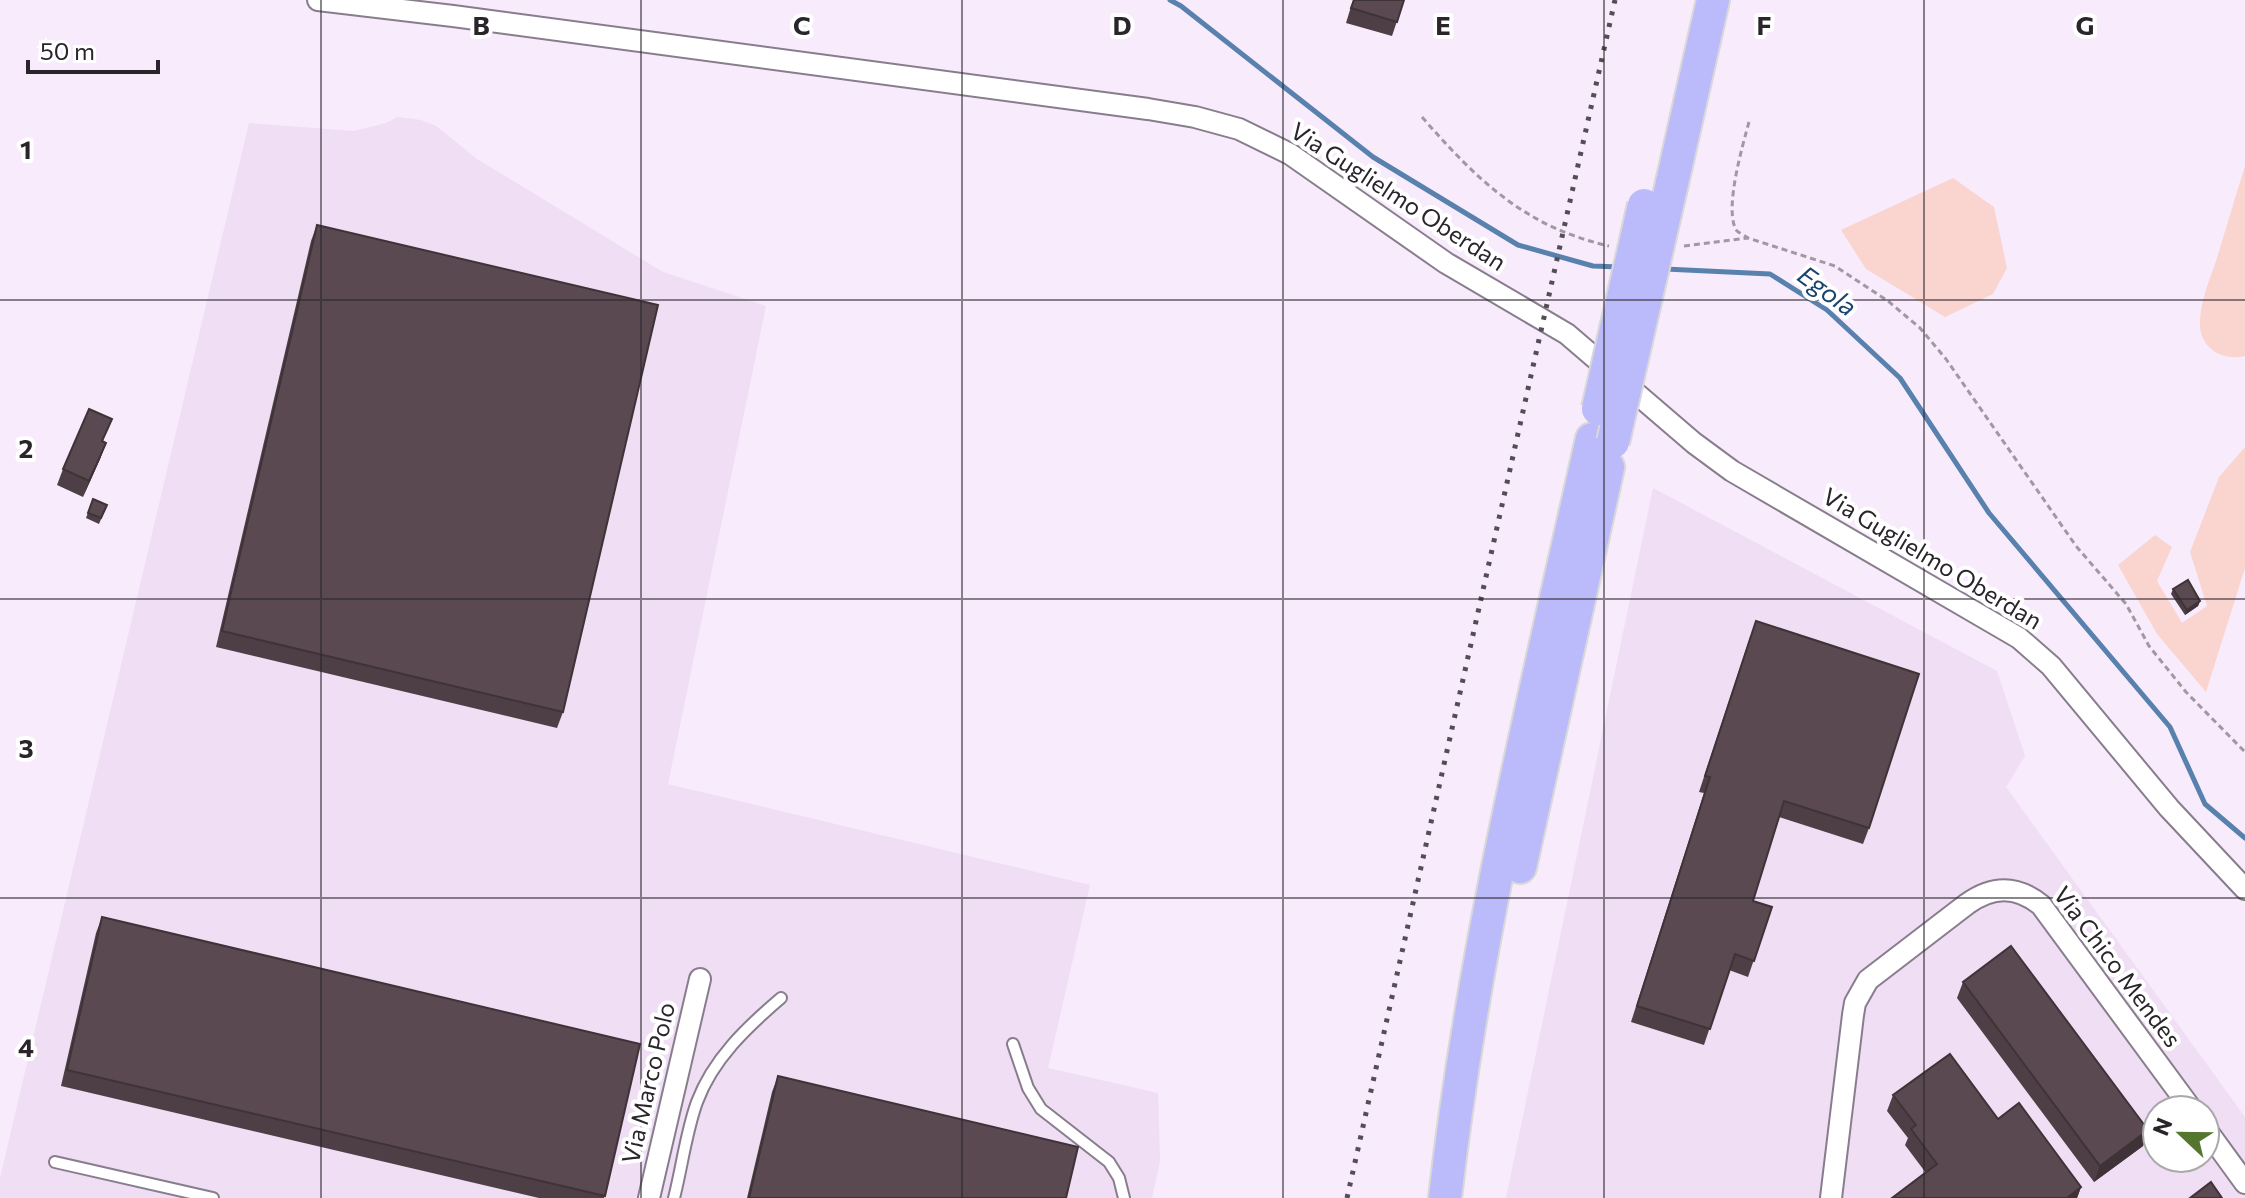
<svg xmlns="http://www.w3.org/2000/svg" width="2245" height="1198" font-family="Commissioner,sans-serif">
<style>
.built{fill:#efdef4;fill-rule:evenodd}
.green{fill:#fad5d0}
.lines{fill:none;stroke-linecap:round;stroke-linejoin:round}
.stream{stroke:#5981ad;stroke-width:5}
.service-casing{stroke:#887d8c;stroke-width:14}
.minor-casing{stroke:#887d8c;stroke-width:24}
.trunk-casing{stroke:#d9d8d9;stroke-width:36}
.path{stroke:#a298a4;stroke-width:3;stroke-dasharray:6 4;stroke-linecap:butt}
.service{stroke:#fff;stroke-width:10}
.minor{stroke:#fff;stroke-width:20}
.trunk{stroke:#bbbafa;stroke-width:32}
.rail{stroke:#534d55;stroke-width:5;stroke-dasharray:4 8;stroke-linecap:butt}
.trunk-bridge-casing{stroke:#d9d8d9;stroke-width:36;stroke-linecap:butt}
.trunk-bridge{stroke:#bbbafa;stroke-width:32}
.wall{fill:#4d3f45}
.shaded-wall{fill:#3f3338}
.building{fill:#5a4950;stroke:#3f3338;stroke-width:2}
.grid{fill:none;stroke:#2a252b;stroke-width:2;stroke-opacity:0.55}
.labels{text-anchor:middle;stroke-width:8;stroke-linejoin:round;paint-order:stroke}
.street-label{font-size:24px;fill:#2a252b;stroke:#fff}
.water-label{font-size:26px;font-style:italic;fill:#19446c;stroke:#fff}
.grid-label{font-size:26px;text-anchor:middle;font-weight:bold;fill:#2a252b;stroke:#fff;stroke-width:8;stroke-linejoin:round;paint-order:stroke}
</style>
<rect width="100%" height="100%" fill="#f8ebfc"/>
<path class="built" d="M 398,117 L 421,120 L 436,126 L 477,159 L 663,272 L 766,306 L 668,784 L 1090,885 L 1048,1068 L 1158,1093 L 1160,1161 L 1152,1198 L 0,1198 L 0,1178 L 249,123 L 354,131 L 386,123 Z
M 1653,488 L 1997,671 L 2025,756 L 2006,787 L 2245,1117 L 2245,1198 L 1506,1198 ZM 2157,1110 L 2205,1110 L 2205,1158 L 2157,1158 Z"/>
<path class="green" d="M 2245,166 L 2245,356 C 2224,361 2202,350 2200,327 C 2199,305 2209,281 2216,261 C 2226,229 2235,197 2245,166 Z
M 1953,178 L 1994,207 L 2007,268 L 1993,294 L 1945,317 L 1866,269 L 1841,230 Z
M 2245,447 L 2245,568 L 2206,692 L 2157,634 L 2118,565 L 2155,535 L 2172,547 L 2157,581 L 2182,623 L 2207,606 L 2190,552 L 2219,477 Z"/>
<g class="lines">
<path class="stream" d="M 1170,0 L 1181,6 L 1373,157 L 1518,245 L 1593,266 L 1619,267
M 1665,269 L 1770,274 L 1827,310 L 1900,378 L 1989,513 L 2170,727 L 2205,804 L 2245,838"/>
<defs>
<path id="service" d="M 1013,1044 L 1028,1088 L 1041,1109 L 1109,1162 L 1119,1178 L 1124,1198
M 55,1162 L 213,1198
M 674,1198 C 682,1167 686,1132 697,1102 C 713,1059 747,1027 781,998"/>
<path id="minor" d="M 318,0 L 453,16 L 1148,109 L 1195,117 L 1239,129 L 1290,154 L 1446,263 L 1567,334 L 1694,443 L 1732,471 L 2019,638 L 2051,666 L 2169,808 L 2245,889
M 2205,1128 L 2245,1183
M 649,1198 L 700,979
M 1831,1198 L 1853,1015 L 1855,1003 L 1868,980 L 1967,904 C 1992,886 2016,885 2041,905 L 2192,1110"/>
<path id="trunk" d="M 1672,183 L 1713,0
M 1520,867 L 1608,467
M 1445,1198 C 1474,941 1536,690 1592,439"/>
</defs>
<use href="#service" class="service-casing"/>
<use href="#minor" class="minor-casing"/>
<use href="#trunk" class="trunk-casing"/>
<path class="path" d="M 1422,117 C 1477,180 1525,227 1609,246
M 1749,122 C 1743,144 1723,212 1737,231 C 1738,232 1747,237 1748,238 L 1835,266 L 1888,301 L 1920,328 L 1946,359 L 2076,546 L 2126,604 L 2149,646 L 2186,692 L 2245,752
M 1684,246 L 1748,238"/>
<use href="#service" class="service"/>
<use href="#minor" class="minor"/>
<use href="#trunk" class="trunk"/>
<path class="rail" d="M 1347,1198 L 1615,0"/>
<defs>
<path id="trunk-bridge" d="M 1598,409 L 1644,205
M 1613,442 L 1672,183"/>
</defs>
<use href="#trunk-bridge" class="trunk-bridge-casing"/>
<use href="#trunk-bridge" class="trunk-bridge"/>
</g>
<path class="wall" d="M 1353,0 L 1404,0 L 1392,36 L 1346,23 Z
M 317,225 L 563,712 L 557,728 L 216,647 L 311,241 Z
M 103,442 L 106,443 L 100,459 L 83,497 L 57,485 L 63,469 Z
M 93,499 L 107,505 L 99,524 L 86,518 Z
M 2173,589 L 2200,601 L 2198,606 L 2185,615 L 2171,594 Z
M 1750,637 L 1869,828 L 1863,844 L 1779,817 L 1753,901 L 1772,907 L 1748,977 L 1729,970 L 1704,1045 L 1631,1022 L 1704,793 L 1699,792 Z
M 102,917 L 640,1044 L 604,1198 L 539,1198 L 61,1086 L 96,933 Z
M 1963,982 L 2148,1130 L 2143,1146 L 2094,1182 L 1957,998 Z
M 778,1076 L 1066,1198 L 747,1198 L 772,1092 Z
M 1893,1095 L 1998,1119 L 2081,1187 L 2077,1198 L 1892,1198 L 1926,1173 L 1905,1145 L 1908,1138 L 1887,1111 Z"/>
<path class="shaded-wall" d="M 106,443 L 100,459 L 83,497 L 89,481 Z
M 2200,601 L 2198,606 L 2185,615 L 2187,610 Z
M 2148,1130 L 2143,1146 L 2094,1182 L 2100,1166 Z
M 2081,1187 L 2077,1198 L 2067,1198 Z"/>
<path class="building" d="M 1354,0 L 1404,0 L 1397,22 L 1351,8 Z
M 317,225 L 658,305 L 563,712 L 222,631 Z
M 89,409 L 112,419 L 102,441 L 106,443 L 89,481 L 63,469 Z
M 93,499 L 107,505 L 101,518 L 88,513 Z
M 2188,580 L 2200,601 L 2187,610 L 2173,589 Z
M 1756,621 L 1919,674 L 1869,828 L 1784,801 L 1753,901 L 1772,907 L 1754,961 L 1735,954 L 1710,1029 L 1637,1006 L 1710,777 L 1705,776 Z
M 102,917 L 640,1044 L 605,1196 L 67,1070 Z
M 2011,946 L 2148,1130 L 2100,1166 L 1963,982 Z
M 1950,1054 L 1998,1119 L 2019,1103 L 2081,1187 L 2067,1198 L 1892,1198 L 1937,1164 L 1911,1129 L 1916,1125 L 1893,1095 Z
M 778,1076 L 1078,1147 L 1066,1198 L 749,1198 Z
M 2211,1182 L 2222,1198 L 2190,1198 Z"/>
<path class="grid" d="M 321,0 L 321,1198M 641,0 L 641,1198M 962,0 L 962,1198M 1283,0 L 1283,1198M 1604,0 L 1604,1198M 1924,0 L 1924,1198M 0,300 L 2245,300M 0,599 L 2245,599M 0,898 L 2245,898"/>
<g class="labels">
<g class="street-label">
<text transform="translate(1398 197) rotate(33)" y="8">Via Guglielmo Oberdan</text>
<text transform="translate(1932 559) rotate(31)" y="8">Via Guglielmo Oberdan</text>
<text transform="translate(2117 967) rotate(53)" y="8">Via Chico Mendes</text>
<text transform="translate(649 1083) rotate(-77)" y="8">Via Marco Polo</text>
</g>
<g class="water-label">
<text transform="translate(1827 291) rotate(36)" y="9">Egola</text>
</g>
</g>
<g class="grid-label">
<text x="481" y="35">B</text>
<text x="802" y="35">C</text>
<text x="1122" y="35">D</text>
<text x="1443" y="35">E</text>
<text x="1764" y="35">F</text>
<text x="2085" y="35">G</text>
<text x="26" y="159">1</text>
<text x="26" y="458">2</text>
<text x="26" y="758">3</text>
<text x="26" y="1057">4</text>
</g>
<g transform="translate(2181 1134) rotate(292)"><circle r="38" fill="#ffffff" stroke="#aaa8aa" stroke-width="2"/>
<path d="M0-6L14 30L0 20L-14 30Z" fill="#55762e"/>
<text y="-12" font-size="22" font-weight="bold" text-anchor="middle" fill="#2a252b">N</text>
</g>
<path d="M28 60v12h130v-12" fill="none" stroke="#2a252b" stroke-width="4"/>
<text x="40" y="60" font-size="24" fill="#2a252b" stroke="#ffffff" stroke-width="6" paint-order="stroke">50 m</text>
</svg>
